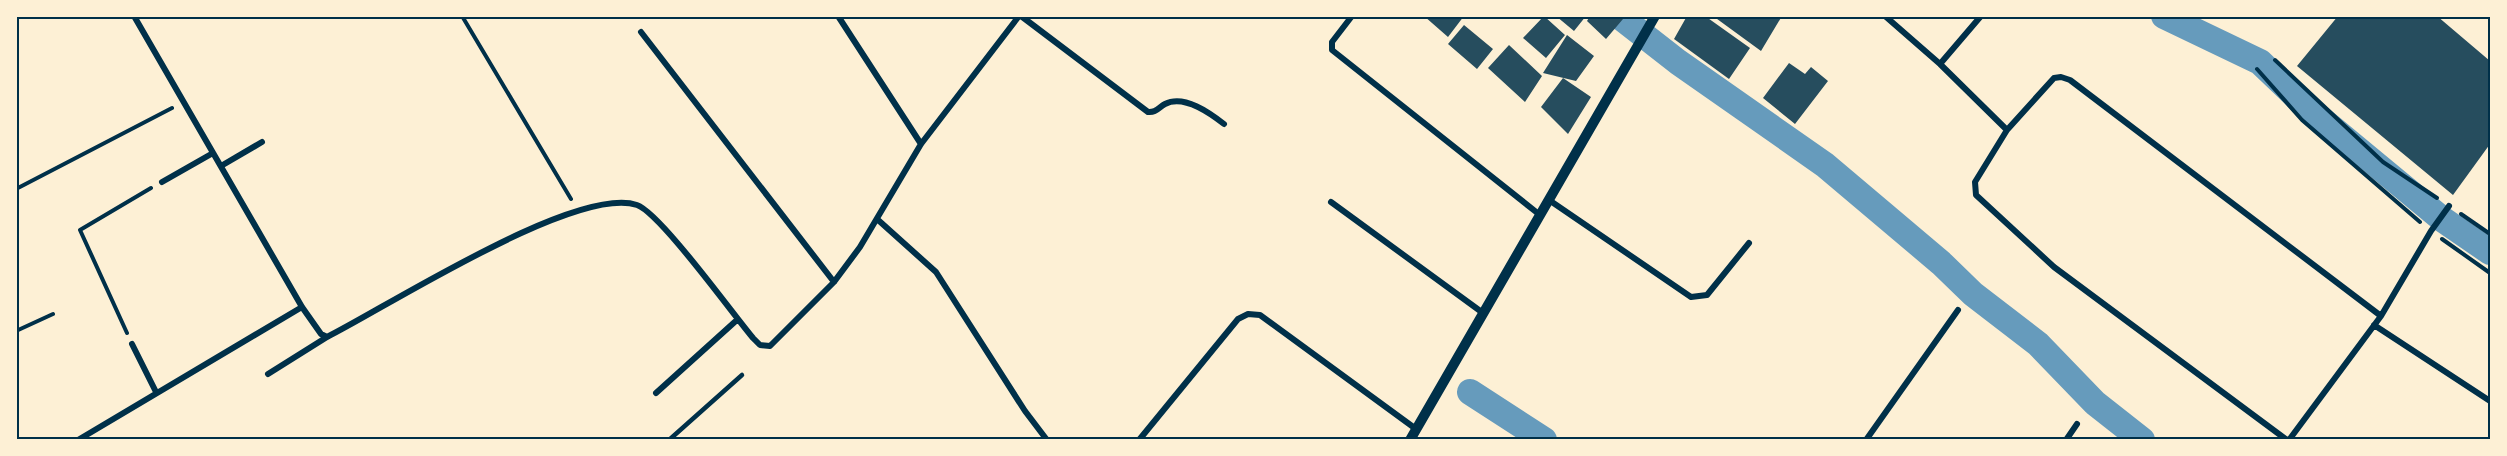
<svg xmlns="http://www.w3.org/2000/svg" width="2507" height="456" font-family="'Fira Sans',sans-serif">
<style>
.lines{fill:none;stroke-linecap:round;stroke-linejoin:round}
.canal{stroke:#669bbc;stroke-width:26}
.building{fill:#264d5e}
.path{stroke:#003049;stroke-width:4}
.service{stroke:#003049;stroke-width:4.5}
.minor{stroke:#003049;stroke-width:6}
.tertiary{stroke:#003049;stroke-width:10}
.neatline{fill:none;stroke:#003049;stroke-width:2}
</style>
<rect width="100%" height="100%" fill="#fdf0d5"/>
<g class="lines">
<path class="canal" d="M 1619,16 L 1678,62 L 1825,165 L 1941,263 L 1973,294 L 2038,344 L 2095,403 L 2142,440
M 2164,16 L 2260,62 L 2309,109 L 2442,219 L 2490,252
M 1470,392 L 1544,440"/>
</g>
<path class="building" d="M 1424,16 L 1464,16 L 1448,37 Z
M 1544,16 L 1565,35 L 1546,58 L 1523,38 Z
M 1556,16 L 1586,16 L 1574,31 Z
M 1590,16 L 1619,16 L 1623,19 L 1606,39 L 1587,21 Z
M 1687,16 L 1705,16 L 1750,48 L 1729,79 L 1674,39 Z
M 1713,16 L 1782,16 L 1761,51 Z
M 2338,16 L 2437,16 L 2490,61 L 2490,144 L 2453,195 L 2297,66 Z
M 1464,25 L 1493,49 L 1477,69 L 1448,44 Z
M 1567,35 L 1594,56 L 1576,81 L 1543,73 Z
M 1509,45 L 1542,76 L 1525,102 L 1488,68 Z
M 1789,63 L 1805,74 L 1811,67 L 1828,81 L 1795,124 L 1763,98 Z
M 1563,78 L 1591,97 L 1568,134 L 1541,107 Z"/>
<g class="lines">
<path class="path" d="M 462,16 L 571,199
M 2275,60 L 2383,162 L 2437,198
M 2257,69 L 2302,120 L 2420,222
M 16,189 L 172,108
M 2461,214 L 2490,234
M 2442,239 L 2490,273
M 16,331 L 53,314
M 127,333 L 80,230 L 151,188"/>
<path class="service" d="M 669,440 L 742,375"/>
<path class="minor" d="M 134,16 L 302,307 L 321,334 L 327,337 C 387,307 576,185 637,205 C 660,213 732,313 753,338 L 760,345 L 770,346 L 834,282 L 860,247 L 921,144 L 1019,16
M 838,16 L 921,144
M 1021,16 L 1148,112 C 1156,113 1159,107 1165,104 C 1184,94 1210,113 1224,124
M 1352,16 L 1332,42 L 1332,50 L 1540,215
M 1885,16 L 1940,64 L 2007,130
M 641,32 L 834,282
M 1940,64 L 1981,16
M 221,166 L 262,142
M 162,182 L 213,153
M 1549,200 L 1691,297 L 1707,295 L 1749,243
M 1331,202 L 1483,313
M 877,219 L 936,272 L 1025,411 L 1047,440
M 2374,325 L 2490,401
M 132,344 L 156,392
M 268,374 L 327,337
M 656,393 L 738,319
M 78,440 L 302,307
M 1139,440 L 1238,319 L 1248,314 L 1260,315 L 1416,429
M 1866,440 L 1958,310
M 2066,440 L 2077,424
M 2287,440 L 2054,267 L 1976,195 L 1975,182 L 2007,130 L 2054,78 L 2061,77 L 2070,80 L 2381,316
M 2289,440 L 2381,316 L 2431,231 L 2449,206"/>
<path class="tertiary" d="M 1410,440 L 1655,16"/>
</g>
<rect width="2507" height="456" fill="none" stroke="#fdf0d5" stroke-width="36"/>
<rect x="18" y="18" width="2471" height="420" class="neatline"/>
</svg>
